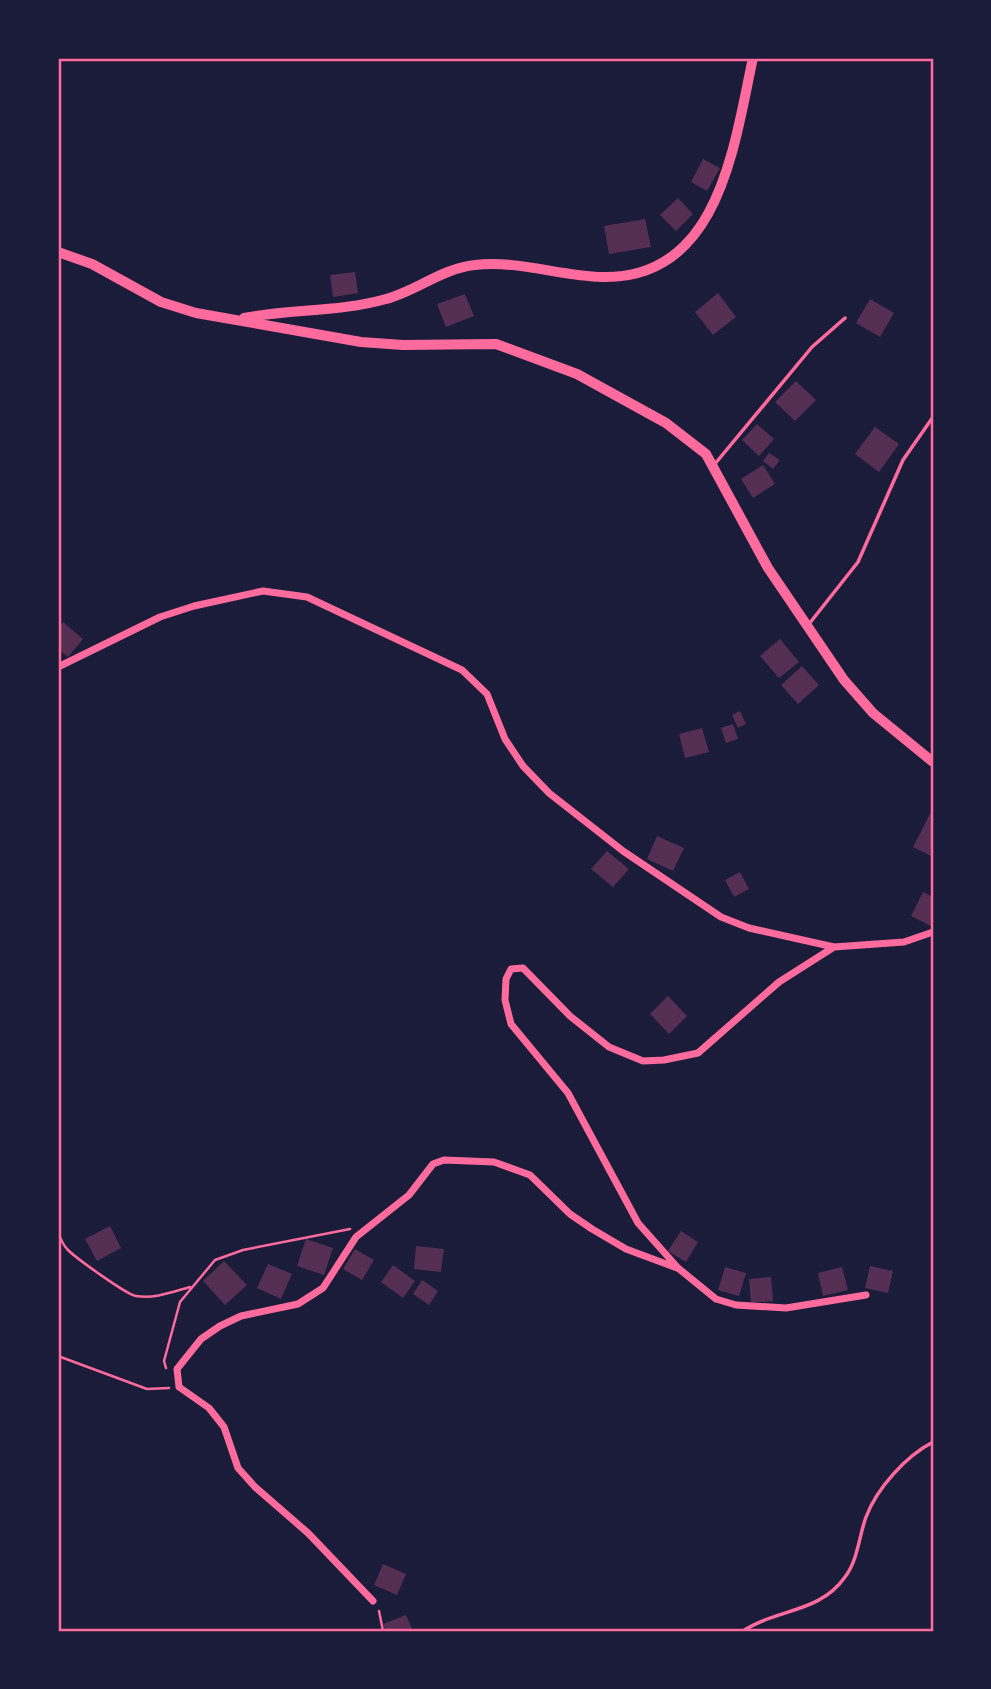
<svg xmlns="http://www.w3.org/2000/svg" width="991" height="1689" font-family="Karla,sans-serif">
<style>
.building{fill:#542f53}
.lines{fill:none;stroke-linecap:round;stroke-linejoin:round}
.path{stroke:#ff6b9d;stroke-width:2.5}
.service{stroke:#ff6b9d;stroke-width:3.5}
.minor{stroke:#ff6b9d;stroke-width:7}
.tertiary{stroke:#ff6b9d;stroke-width:10}
.neatline{fill:none;stroke:#ff6b9d;stroke-width:2.5}
</style>
<rect width="100%" height="100%" fill="#1b1b3a"/>
<path class="building" d="M 703,159 L 720,168 L 707,191 L 691,182 Z
M 678,198 L 693,214 L 676,231 L 660,215 Z
M 645,219 L 651,247 L 609,254 L 604,226 Z
M 355,272 L 358,293 L 333,297 L 330,275 Z
M 718,293 L 736,317 L 713,335 L 695,312 Z
M 465,294 L 474,316 L 446,327 L 437,304 Z
M 870,299 L 894,313 L 880,337 L 856,323 Z
M 796,381 L 816,400 L 795,421 L 775,402 Z
M 757,424 L 774,439 L 759,456 L 742,440 Z
M 875,427 L 899,444 L 879,472 L 855,454 Z
M 769,453 L 780,460 L 773,469 L 763,461 Z
M 763,465 L 775,484 L 753,498 L 741,479 Z
M 63,622 L 83,639 L 68,657 L 58,649 L 58,629 Z
M 780,639 L 799,662 L 779,678 L 760,656 Z
M 802,666 L 819,685 L 798,704 L 781,685 Z
M 740,711 L 746,724 L 738,728 L 732,715 Z
M 733,724 L 738,739 L 726,743 L 721,728 Z
M 702,728 L 709,752 L 685,758 L 679,734 Z
M 933,808 L 933,857 L 913,847 Z
M 657,836 L 684,848 L 673,871 L 647,859 Z
M 607,851 L 629,869 L 613,887 L 591,869 Z
M 740,872 L 749,889 L 734,897 L 725,880 Z
M 923,892 L 933,897 L 931,926 L 911,916 Z
M 668,996 L 687,1016 L 669,1034 L 650,1014 Z
M 110,1226 L 121,1248 L 97,1261 L 85,1239 Z
M 681,1231 L 698,1242 L 686,1262 L 668,1251 Z
M 306,1239 L 333,1248 L 324,1275 L 297,1266 Z
M 416,1246 L 444,1249 L 441,1272 L 414,1269 Z
M 355,1249 L 374,1260 L 362,1280 L 343,1269 Z
M 224,1261 L 247,1285 L 225,1305 L 203,1281 Z
M 268,1264 L 292,1274 L 281,1299 L 257,1288 Z
M 393,1265 L 415,1281 L 403,1298 L 381,1282 Z
M 870,1266 L 893,1271 L 888,1293 L 865,1288 Z
M 725,1267 L 746,1273 L 739,1296 L 718,1290 Z
M 842,1267 L 848,1290 L 823,1296 L 818,1273 Z
M 771,1277 L 773,1301 L 751,1303 L 749,1279 Z
M 422,1280 L 438,1291 L 429,1305 L 413,1294 Z
M 383,1564 L 406,1574 L 397,1595 L 374,1585 Z
M 406,1615 L 413,1631 L 386,1631 L 383,1624 Z"/>
<g class="lines">
<path class="path" d="M 58,1231 C 60,1238 63,1245 68,1250 C 76,1258 127,1295 136,1296 C 155,1299 172,1292 190,1287
M 58,1356 L 147,1389 L 169,1388
M 166,1368 L 164,1361 L 180,1302 L 215,1260 L 243,1250 L 350,1229
M 379,1611 L 383,1631"/>
<path class="service" d="M 714,465 L 812,347 L 845,318
M 809,624 L 858,562 L 903,460 L 933,417
M 743,1631 C 776,1609 820,1613 845,1577 C 858,1560 859,1536 866,1517 C 877,1488 906,1456 933,1442"/>
<path class="minor" d="M 58,667 L 160,617 L 194,606 L 263,591 L 307,597 L 462,670 L 487,694 L 505,739 L 523,766 L 549,793 L 623,851 L 721,917 L 749,928 L 834,947 L 904,942 L 933,932
M 834,947 L 779,982 L 698,1053 L 664,1060 L 643,1061 L 609,1047 L 570,1016 L 523,968 L 511,969 L 506,979 L 505,1000 L 511,1024 L 568,1093 L 638,1223 L 678,1268 L 716,1299 L 736,1305 L 786,1308 L 866,1295
M 373,1601 L 308,1533 L 255,1487 L 238,1468 L 224,1427 L 209,1408 L 179,1387 L 177,1369 L 201,1339 L 220,1326 L 241,1316 L 298,1304 L 323,1288 L 356,1237 L 409,1195 L 433,1164 L 444,1160 L 494,1162 L 530,1175 L 570,1214 L 592,1229 L 626,1249 L 677,1268"/>
<path class="tertiary" d="M 58,252 L 92,264 L 161,302 L 196,313 L 361,342 L 403,345 L 496,344 L 577,374 L 666,423 L 706,454 L 768,568 L 844,680 L 873,713 L 933,762
M 244,318 C 291,309 340,312 386,299 C 416,291 443,268 475,265 C 518,260 560,276 602,277 C 720,280 734,144 753,58"/>
</g>
<rect width="991" height="1689" fill="none" stroke="#1b1b3a" stroke-width="119"/>
<rect x="60" y="60" width="872" height="1570" class="neatline"/>
</svg>
